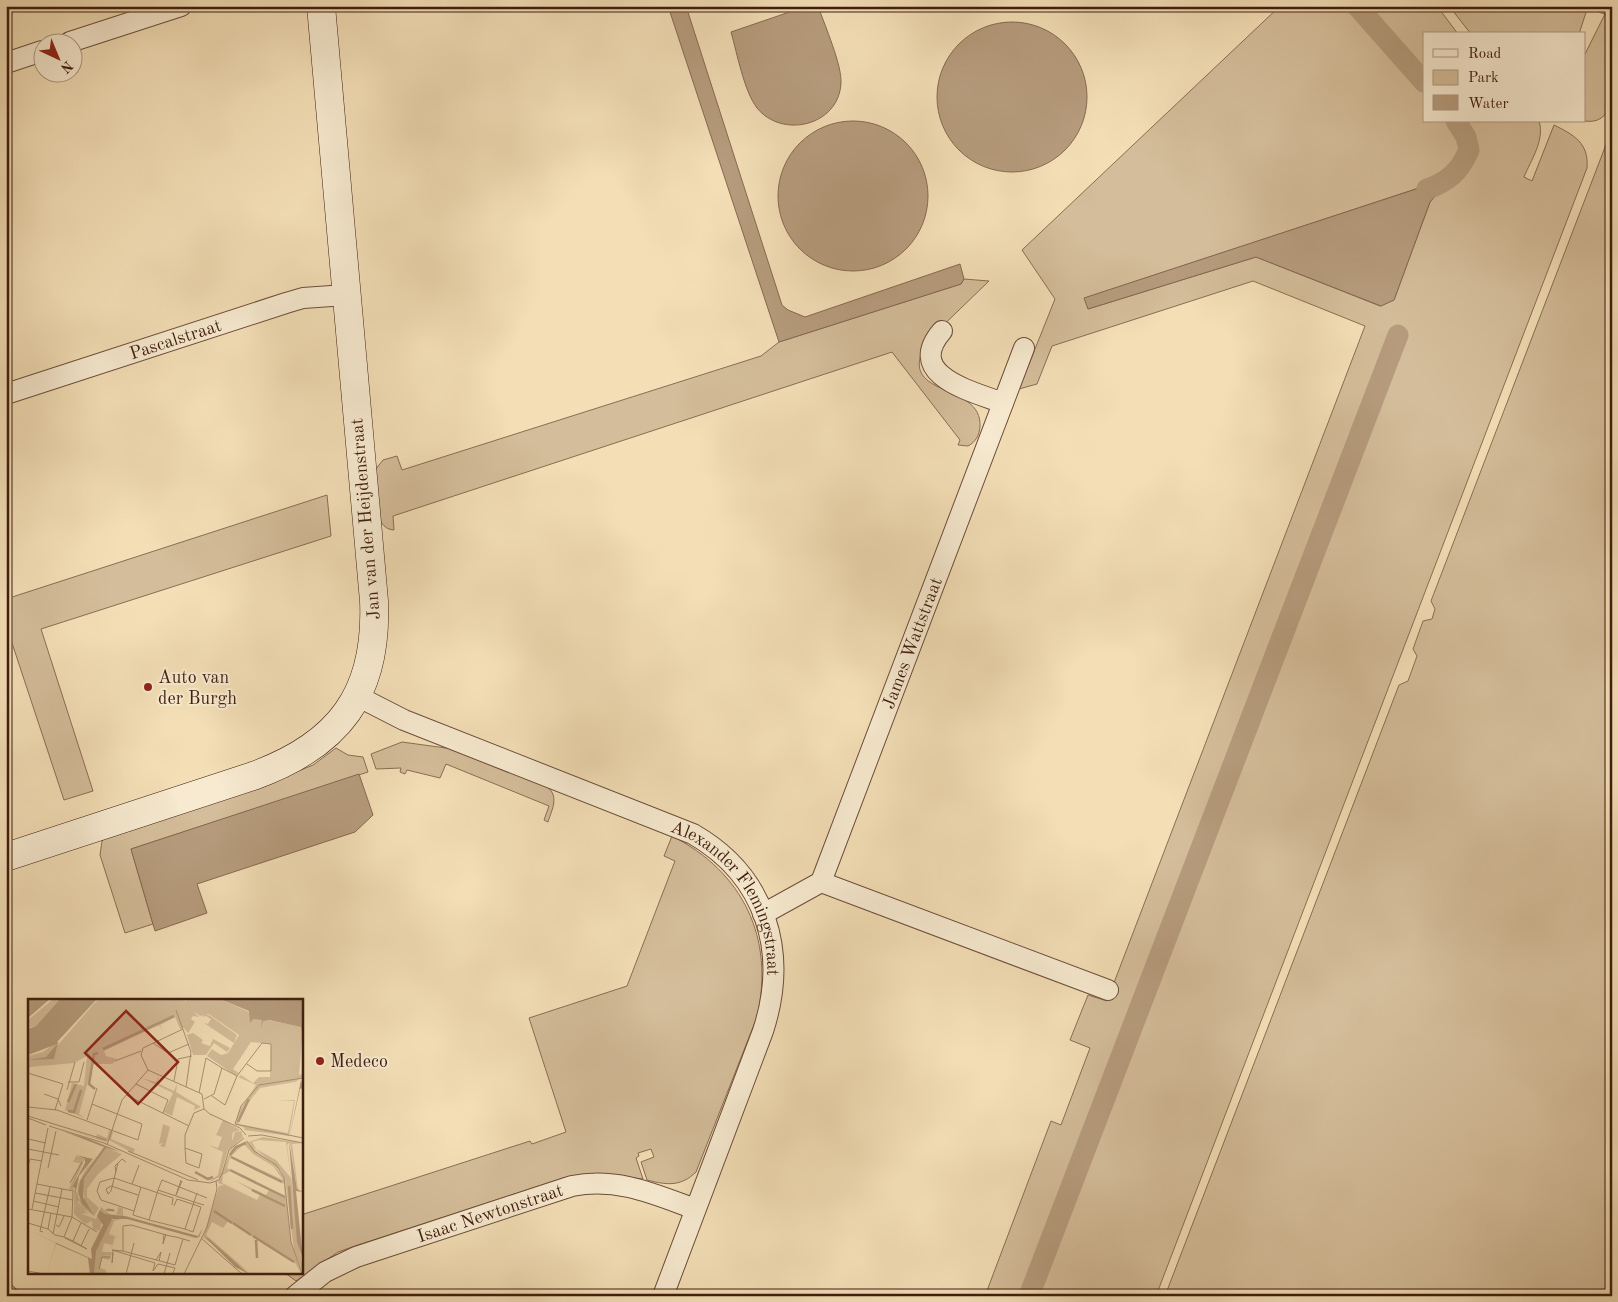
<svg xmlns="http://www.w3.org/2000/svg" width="1618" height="1302" font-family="'Old Standard TT',serif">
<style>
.green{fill:#d4bd9a;stroke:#8a6d54}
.water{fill:#b69c7d;stroke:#866951}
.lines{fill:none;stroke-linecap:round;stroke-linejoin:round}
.canal{stroke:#b69c7d;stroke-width:21}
.street-casing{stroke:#6c4d39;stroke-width:22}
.secondary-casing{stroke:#3f1d0f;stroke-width:29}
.street{stroke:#f7ead0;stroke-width:20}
.secondary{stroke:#f7ead0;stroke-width:28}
.poi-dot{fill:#8f2418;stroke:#f7ead0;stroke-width:2}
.labels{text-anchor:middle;stroke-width:4;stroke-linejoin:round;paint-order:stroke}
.street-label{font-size:18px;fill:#3f1d0f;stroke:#f7ead0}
.poi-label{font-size:18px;fill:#3f1d0f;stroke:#f7ead0;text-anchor:start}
.inset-river{fill:none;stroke:#b69c7d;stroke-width:2.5}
.inset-road{fill:none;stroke:#ab9173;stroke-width:1}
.view{fill:#8f2418;fill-opacity:0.15;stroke:#8f2418;stroke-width:2.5}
.inset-edge{fill:none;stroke:#3f1d0f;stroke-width:2.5}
</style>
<rect width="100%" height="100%" fill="#f3deb6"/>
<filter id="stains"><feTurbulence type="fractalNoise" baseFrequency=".004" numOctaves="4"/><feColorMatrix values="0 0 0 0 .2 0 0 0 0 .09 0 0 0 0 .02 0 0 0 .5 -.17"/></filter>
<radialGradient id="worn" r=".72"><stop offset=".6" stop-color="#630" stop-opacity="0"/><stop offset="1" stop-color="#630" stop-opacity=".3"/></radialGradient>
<path class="green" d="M 1280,6 L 1348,6 L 1363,28 L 1424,92 L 1424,121 L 1450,121 C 1478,156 1458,170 1425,186 L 1085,298 L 1088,309 L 1256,257 L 1380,306 L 1394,300 L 1430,202 C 1436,192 1445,189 1454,182 C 1476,165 1478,143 1463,121 L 1539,121 C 1545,140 1531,160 1524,177 L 1532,181 L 1554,125 C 1574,135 1589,143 1587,168 L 1156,1296 L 985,1296 L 1051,1121 L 1061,1125 L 1090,1048 L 1070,1040 L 1088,995 L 1107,1001 L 1365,326 L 1253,281 L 1052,346 L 1037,384 L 1019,389 L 1055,299 L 1022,250 Z
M 1362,6 L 1437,6 L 1458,34 L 1424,34 L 1424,75 Z
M 1449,6 L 1588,6 L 1579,34 L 1471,34 Z
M 1597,6 L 1612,6 L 1612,104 C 1605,117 1599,123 1584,121 L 1584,56 L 1605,14 L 1598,12 Z
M 1612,129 L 1612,1296 L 1165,1296 L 1399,685 L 1408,681 L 1417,656 L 1413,649 L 1423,621 L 1432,619 L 1435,609 L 1431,601 Z
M 964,279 L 989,281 L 928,340 C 891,400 983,380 980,427 C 979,435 976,442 968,446 L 958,445 L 960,440 L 892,352 L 393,516 L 394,530 C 371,529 376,487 375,470 L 383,460 L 397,456 L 402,470 L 761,356 L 779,342 L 961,284 Z
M 327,495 L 331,536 L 41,629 L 93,791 L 64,800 L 11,640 L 6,641 L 6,599 Z
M 402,742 L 453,749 L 546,786 C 560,796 552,809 548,822 L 544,820 L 549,806 L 446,764 L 440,778 L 407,770 L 405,774 L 400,772 L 401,768 L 376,769 L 371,754 Z
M 336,748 L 348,755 L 363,757 L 368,772 L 131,849 L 153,924 L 125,933 L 100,855 L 102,841 L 108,835 L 279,779 L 313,765 Z
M 672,836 C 743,872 775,938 757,1017 L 696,1172 C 681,1187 666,1185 647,1180 L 641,1162 L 654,1157 L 651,1149 L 638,1153 L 639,1156 L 636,1158 L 643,1179 L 604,1174 L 563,1178 L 355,1246 L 338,1252 L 296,1281 L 285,1273 L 301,1273 L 301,1215 L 530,1141 L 532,1144 L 566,1132 L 529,1018 L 627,986 L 675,861 L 664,856 Z"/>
<path class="water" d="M 668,6 L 686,6 L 782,305 L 788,310 L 805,317 L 960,264 L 964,279 L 961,284 L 779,342 Z
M 807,6 L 818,6 C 825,26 842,65 841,83 C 839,126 782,139 757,108 C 744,91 737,53 731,32 Z
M937 97a75 75 0 1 1 150 0a75 75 0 1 1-150 0Z
M778 196a75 75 0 1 1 150 0a75 75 0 1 1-150 0Z
M 1449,172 L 1455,182 L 1439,192 L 1430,202 L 1394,300 L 1381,306 L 1256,257 L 1088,309 L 1084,298 L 1425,186 Z
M 359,774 L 373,815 L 355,832 L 197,884 L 207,913 L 155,931 L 131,849 Z"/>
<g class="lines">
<path class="canal" d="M 1357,6 L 1424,82
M 1427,189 C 1448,182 1460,171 1469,150 L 1466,137 L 1456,121
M 1029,1296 L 1398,335"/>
<defs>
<g id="street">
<path d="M 70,42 L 181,6"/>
<path d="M 6,63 L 42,51"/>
<path d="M 942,331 C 904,375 971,391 1003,403"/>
<path id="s1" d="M 6,394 L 286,303 L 303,298 L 346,295"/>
<path id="s2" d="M 357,696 L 404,720 L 693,834 C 766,876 789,952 763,1031 L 663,1296"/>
<path d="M 821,882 L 1108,990"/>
<path id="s3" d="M 763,914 L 821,882 L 1024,348"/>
<path d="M 6,1294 L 8,1296"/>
<path id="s4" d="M 295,1296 L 325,1272 L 356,1257 L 572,1186 C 617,1177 654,1194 695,1209"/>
</g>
<path id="secondary" d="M 6,857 L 253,776 C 339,745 378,694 374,601 L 321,6"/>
</defs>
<use href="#street" class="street-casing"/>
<use href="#secondary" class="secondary-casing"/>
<use href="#street" class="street"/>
<use href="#secondary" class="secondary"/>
</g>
<g class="poi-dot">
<circle cx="148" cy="687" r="5"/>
<circle cx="320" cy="1061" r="5"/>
</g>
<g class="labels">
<g class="street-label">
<text dy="6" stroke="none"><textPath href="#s1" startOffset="178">Pascalstraat</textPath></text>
<text transform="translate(365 519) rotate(-95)" y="6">Jan van der Heijdenstraat</text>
<text dy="6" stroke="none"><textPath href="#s3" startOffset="322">James Wattstraat</textPath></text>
<text dy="6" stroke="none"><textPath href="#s2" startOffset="438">Alexander Flemingstraat</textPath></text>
<text dy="6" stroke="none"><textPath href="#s4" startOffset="214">Isaac Newtonstraat</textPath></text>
</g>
<g class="poi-label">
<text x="158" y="683">Auto van<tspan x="158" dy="21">der Burgh</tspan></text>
<text x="330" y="1067">Medeco</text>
</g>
</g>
<g transform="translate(28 999)">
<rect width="275" height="275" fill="#f3deb6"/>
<path d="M 25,0 L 32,0 L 8,27 L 0,29 L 0,21 ZM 70,0 L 157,0 L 157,3 L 159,0 L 192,0 L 239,21 L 275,28 L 271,76 L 274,75 L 275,60 L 275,78 L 267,83 L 232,89 L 215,110 L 210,125 L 260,134 L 266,102 L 250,101 L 267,101 L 261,137 L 216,131 L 217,129 L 208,125 L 211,112 L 228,86 L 210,78 L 213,76 L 225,84 L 231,78 L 242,78 L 243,45 L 223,43 L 205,70 L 212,75 L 207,76 L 179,57 L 184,50 L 193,56 L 200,54 L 211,36 L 181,15 L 172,17 L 165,12 L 171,18 L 165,17 L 163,20 L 167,23 L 160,34 L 156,29 L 152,30 L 147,18 L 132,26 L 135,32 L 131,26 L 76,52 L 78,57 L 89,60 L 84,65 L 65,65 L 51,115 L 57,119 L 37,111 L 44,84 L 56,87 L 59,57 L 46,64 L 2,68 L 0,72 L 0,57 L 15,53 L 29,43 L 30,46 ZM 176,16 L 181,16 L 209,36 L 206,44 L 176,24 L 180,25 L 183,20 L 178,17 L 174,18 ZM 165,34 L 175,41 L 173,44 L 182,47 L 185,40 L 202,49 L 199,53 L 186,44 L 178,56 L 165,56 L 159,36 ZM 131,76 L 129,84 L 146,92 L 149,85 L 148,93 L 173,108 L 166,111 L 167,107 L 149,98 L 144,117 L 136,113 L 145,94 L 114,79 L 128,83 ZM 9,120 L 68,139 L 69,135 L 47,126 L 79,139 L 81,131 L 85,133 L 83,140 L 107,150 L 105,154 L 81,141 L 78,143 ZM 195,121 L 212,131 L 205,133 L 204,137 L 204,142 L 207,133 L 213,132 L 215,138 L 200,152 L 201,147 L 192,178 L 181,183 L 190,176 L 195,153 L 180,146 L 190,149 L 194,138 L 188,136 ZM 135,125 L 142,128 L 137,148 L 132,147 L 135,144 L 131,145 ZM 235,138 L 275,144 L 264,145 L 270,190 L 275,193 L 269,190 L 262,143 L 259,146 L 275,275 L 266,251 L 257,179 L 253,172 L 228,152 L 221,143 ZM 231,141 L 258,143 L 263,179 L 248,161 L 228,150 L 224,143 ZM 218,142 L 243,163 L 256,178 L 263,243 L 273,275 L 268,265 L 229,241 L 229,259 L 228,240 L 200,222 L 195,229 L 184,223 L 178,236 L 223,275 L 175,238 L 191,187 L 196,186 L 190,184 L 203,151 ZM 216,145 L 225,155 L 245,167 L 255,181 L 203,157 ZM 202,158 L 256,185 L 257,198 L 199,169 ZM 202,172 L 241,191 L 238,196 L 206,181 L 232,196 L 229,201 L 194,184 L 195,176 ZM 78,149 L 94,155 L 70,175 L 59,190 L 59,198 L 71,209 L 66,217 L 56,210 L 49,200 L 50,185 L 58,170 L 74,152 L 52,182 L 50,193 L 51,199 L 66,215 L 56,201 L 55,182 ZM 48,157 L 57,160 L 44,188 L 48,192 L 49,202 L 61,216 L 58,214 L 54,215 L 68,220 L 73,208 L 83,216 L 89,214 L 90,208 L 95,209 L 95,217 L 88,215 L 83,216 L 75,215 L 72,232 L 65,230 L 64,222 L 57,225 L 46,215 L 46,192 L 41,190 L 52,164 L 45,163 ZM 95,219 L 86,222 L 81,235 L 94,239 L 81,236 L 87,238 L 83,251 L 84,246 L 76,244 L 74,253 L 84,253 L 83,257 L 75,256 L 83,258 L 81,261 L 74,259 L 73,264 L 80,266 L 73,264 L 72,269 L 78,271 L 78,275 L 66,275 L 67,252 L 82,221 Z" fill="#d4bd9a" fill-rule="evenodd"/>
<path d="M 0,0 L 22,0 L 0,19 ZM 32,0 L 69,0 L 29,43 L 30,43 L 26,60 L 0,61 L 18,58 L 29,45 L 0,56 L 0,30 L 8,27 ZM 192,0 L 275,0 L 275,38 L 273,28 L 241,21 L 235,22 L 233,30 L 234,21 L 225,20 L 222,24 L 221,12 ZM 273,81 L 275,89 L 272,90 L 261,140 ZM 32,131 L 61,140 L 93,153 L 78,149 L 56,180 L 55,198 L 66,216 L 54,205 L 50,193 L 52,182 L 76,148 ZM 261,142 L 269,190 L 275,193 L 268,192 L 275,260 L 269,243 ZM 48,156 L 65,160 L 68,156 L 51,177 L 48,192 L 50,203 L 65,218 L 49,202 L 47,189 L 44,188 L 57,164 L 57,160 ZM 72,211 L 77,215 L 97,217 L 170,237 L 175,229 L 171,238 L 168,239 L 99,220 L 84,220 L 68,252 L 66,275 L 62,275 L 60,259 L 28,245 L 19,275 L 28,244 L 0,231 L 64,260 L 63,250 L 75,226 L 69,217 ZM 177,238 L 181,240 L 221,275 L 207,268 Z" fill="#b69c7d"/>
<path class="inset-river" d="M 0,44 L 50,0M 75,50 L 146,17M 67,90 L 61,85 L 66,55 L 70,54M 40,103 L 48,85M 40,112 L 46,113 L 53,91M 210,123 L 221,100M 202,156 L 208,148 L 218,144M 203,158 L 254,183M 202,171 L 257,198M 167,173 L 180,180 L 185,178M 261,187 L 264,230M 224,191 L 257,207M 186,212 L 204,224M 205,224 L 223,236M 225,237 L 266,263M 228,241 L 229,259"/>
<path class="inset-road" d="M 148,11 L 163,53 L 158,88M 125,44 L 140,54 L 161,45M 87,62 L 113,52M 120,71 L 113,56 L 115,49 L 155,30M 0,74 L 35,85 L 27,111M 209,77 L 234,44 L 243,45 L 243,72 L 229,72 L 219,65M 275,79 L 231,86 L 213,107 L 207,125 L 275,139M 146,82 L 150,60 L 164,57M 40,83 L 51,83 L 56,63M 108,85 L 140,101 L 135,114M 39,91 L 47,63M 171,94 L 178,59 L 194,69M 16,95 L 30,100 L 33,107M 98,96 L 161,127M 184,97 L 197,106 L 209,77M 176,100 L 186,95 L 194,69 L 209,77M 0,108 L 29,111 L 110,141 L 114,125 L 64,105M 182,115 L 212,129 L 218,136M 0,117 L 78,141M 0,119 L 18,126M 59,121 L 69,89M 21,127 L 76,144 L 160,181 L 182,184 L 191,181 L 194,174M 220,137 L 234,136 L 275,144M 0,140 L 18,144M 219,142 L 226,152 L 248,166 L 256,178 L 263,243 L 274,275M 79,146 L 94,101 L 120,71 L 174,95 L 176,110 L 183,116M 157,149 L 174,155 L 171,169 L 158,164 L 158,163 L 157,149 L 157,136 L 166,114 L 176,110M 0,150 L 31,156M 100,152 L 170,181M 1,164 L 2,160 L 14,162M 20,169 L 28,132M 88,173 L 87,167 L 94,160 L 98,163M 194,175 L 201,151 L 216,139M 153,181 L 148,196 L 154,182M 42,184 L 54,163M 9,185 L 45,192 L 44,218 L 36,238M 104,185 L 111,166M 83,187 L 78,190 L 80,195 L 83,192 L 90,164M 83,187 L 110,196M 113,188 L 105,216 L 121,221M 130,191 L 166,203 L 157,230 L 121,221 ZM 130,191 L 134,181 L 179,199M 7,194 L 45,201M 169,194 L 166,203 L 176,206M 5,202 L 31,208M 146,207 L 149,200 L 173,208 L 165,233 L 157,230M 0,210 L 44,218 L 69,233M 4,210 L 20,129M 80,210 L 86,211 L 86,212 L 78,211 ZM 106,212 L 73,201 L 69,192 L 72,183 L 86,179 L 145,199 L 144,206M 0,224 L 20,230 L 27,236 L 36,238 L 45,242 L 59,250 L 37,239M 28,226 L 31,228 L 36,217M 20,230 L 23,214M 15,233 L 12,232 L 22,188M 25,235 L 34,190M 136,235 L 135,245 L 138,235M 173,239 L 214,275M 155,240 L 147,266 L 95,252 L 95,227 L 103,226 L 142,237 L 148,238 L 162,242M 45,242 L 53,224M 53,247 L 61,230M 85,252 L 84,264 L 85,254M 95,252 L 84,251 L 127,264 L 125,272 L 130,265 L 147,269 L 145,274M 128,261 L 133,253 L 131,262M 71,270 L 74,258 L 83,258M 0,272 L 16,275M 98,275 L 106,244M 136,275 L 142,254M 156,275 L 179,228 L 189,190 L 188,182"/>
<path class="view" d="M 98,12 L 150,63 L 110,105 L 57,54 Z"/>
<rect width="275" height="275" class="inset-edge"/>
</g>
<rect width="1618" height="1302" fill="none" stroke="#f3deb6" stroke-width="25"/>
<rect x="8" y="8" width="1603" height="1287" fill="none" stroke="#3f1d0f" stroke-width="2.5"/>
<rect x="12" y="12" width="1593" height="1277" fill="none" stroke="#3f1d0f"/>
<rect x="1423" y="32" width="162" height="90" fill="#f7ead0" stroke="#ad9883"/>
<rect x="1433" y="49" width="25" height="8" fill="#f7ead0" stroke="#ad9883"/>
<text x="1468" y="58" font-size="15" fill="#3f1d0f">Road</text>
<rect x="1433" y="70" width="25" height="15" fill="#d4bd9a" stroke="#ad9883"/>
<text x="1468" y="82" font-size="15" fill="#3f1d0f">Park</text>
<rect x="1433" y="95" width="25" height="15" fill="#b69c7d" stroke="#ad9883"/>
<text x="1468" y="108" font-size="15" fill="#3f1d0f">Water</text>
<g transform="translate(58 58) rotate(136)"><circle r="24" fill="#f7ead0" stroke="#ad9883"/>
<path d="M0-4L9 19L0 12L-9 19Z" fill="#8f2418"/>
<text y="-8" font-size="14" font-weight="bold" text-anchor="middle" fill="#3f1d0f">N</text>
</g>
<rect width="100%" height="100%" filter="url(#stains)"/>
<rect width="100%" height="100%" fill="url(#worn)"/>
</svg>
